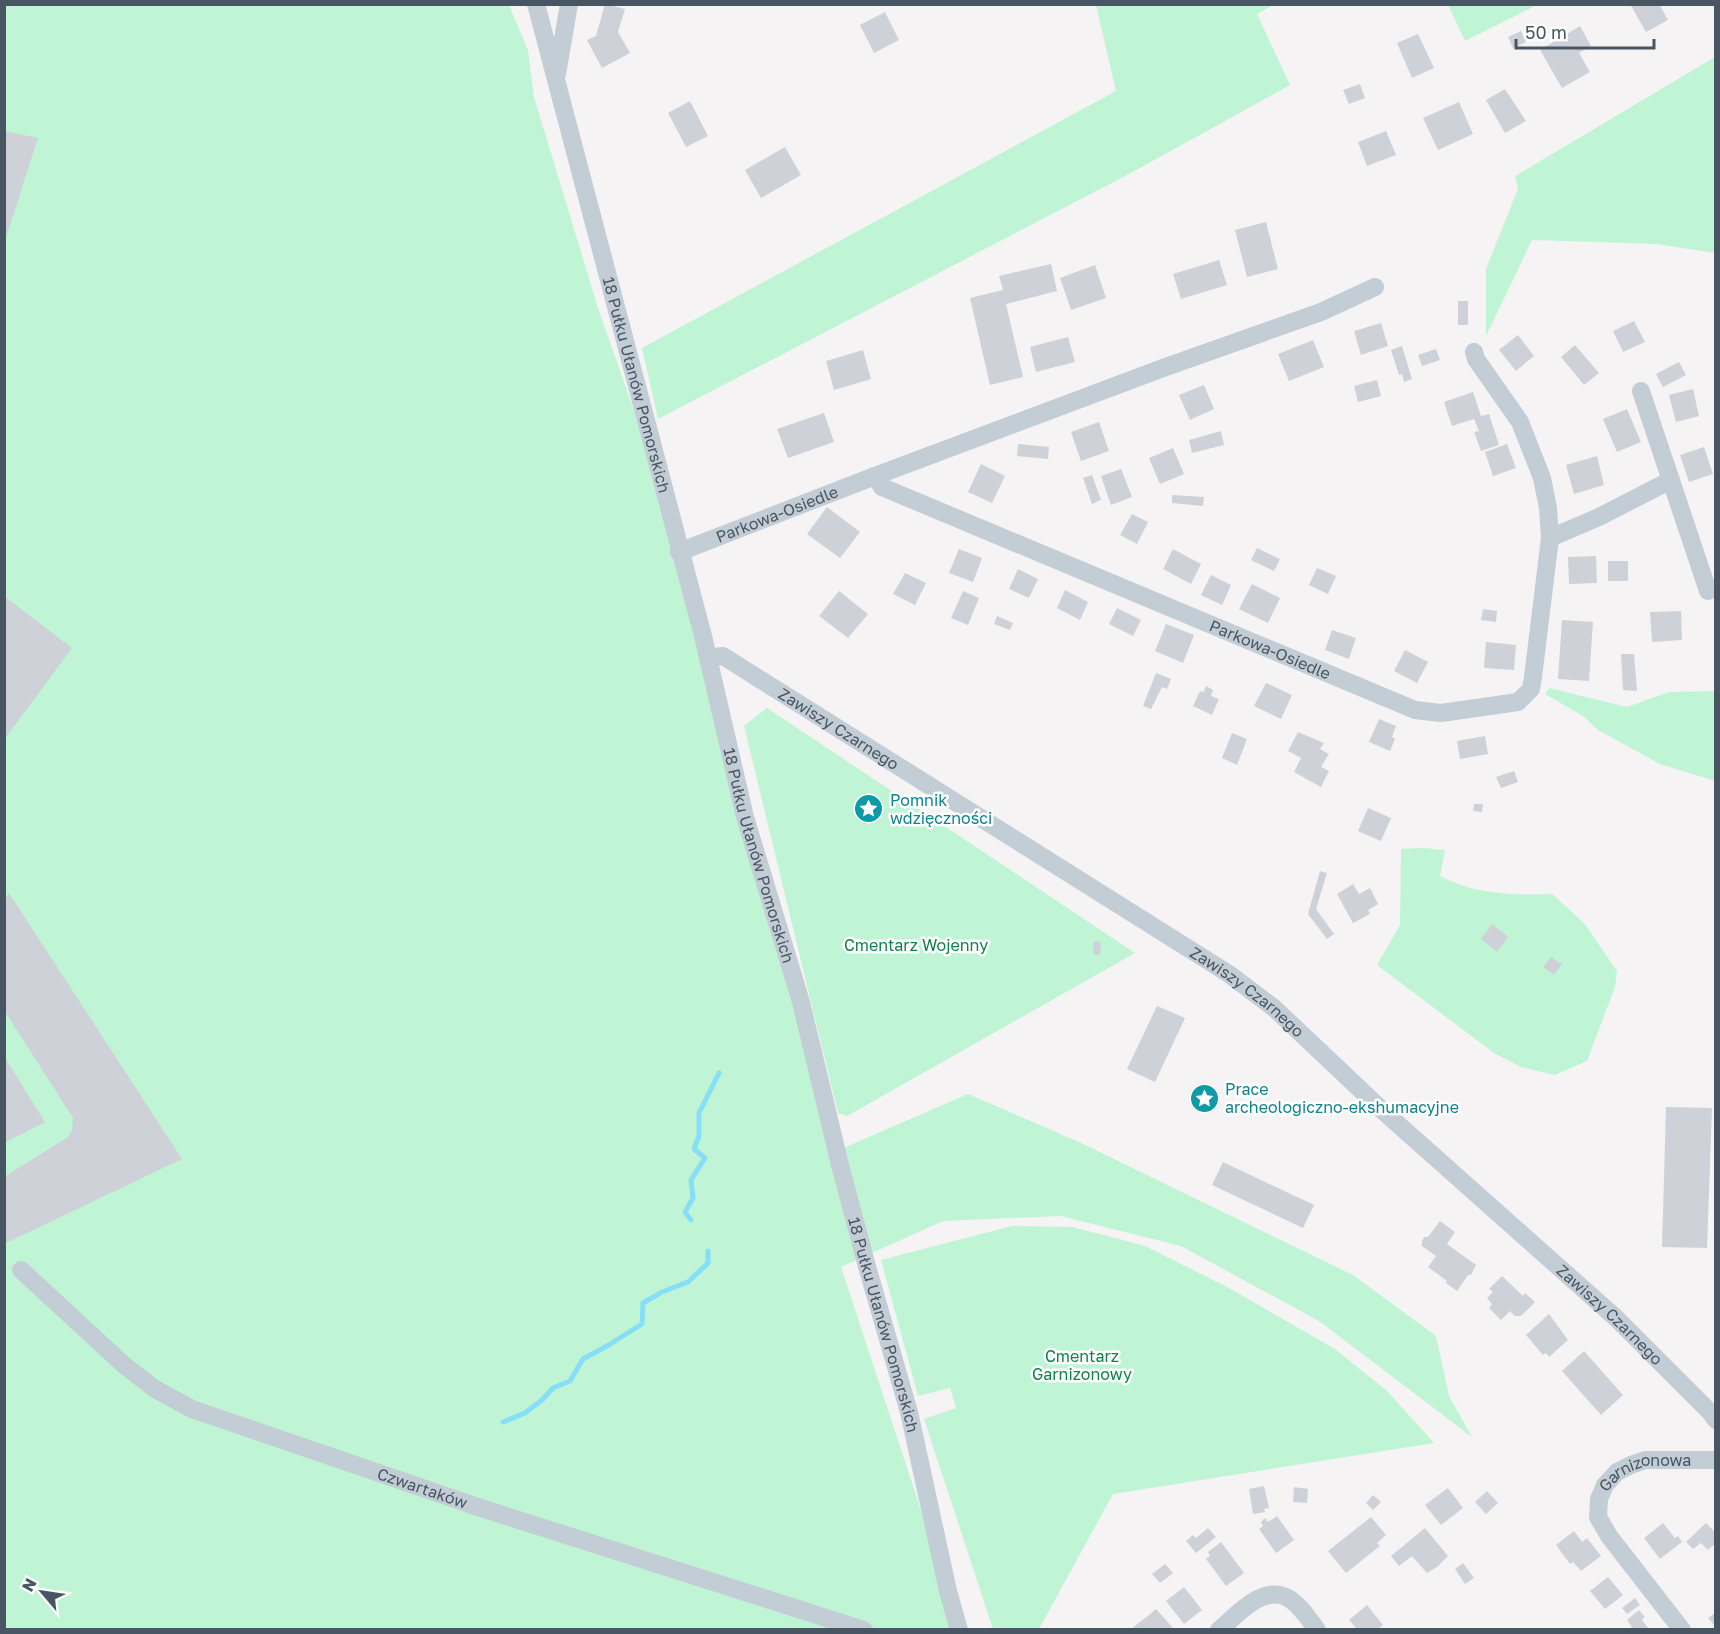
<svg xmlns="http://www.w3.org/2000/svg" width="1720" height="1634" font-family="'Golos Text',sans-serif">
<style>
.green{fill:#bff5d5}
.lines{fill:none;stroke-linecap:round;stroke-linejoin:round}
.stream{stroke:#87def7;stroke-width:5}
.building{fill:#ced2d8}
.minor{stroke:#c3cdd5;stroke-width:18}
.labels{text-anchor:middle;stroke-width:5;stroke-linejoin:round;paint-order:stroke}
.street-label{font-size:16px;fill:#485663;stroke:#fff}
.culture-label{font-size:16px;fill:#0d838f;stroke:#fff;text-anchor:start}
.park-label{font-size:16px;fill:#0d834b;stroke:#fff}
</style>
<rect width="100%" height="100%" fill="#f5f3f3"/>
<path class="green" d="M 4,5 L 509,5 L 528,50 L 534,97 L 598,308 L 640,428 L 832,1153 L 968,1094 L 1079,1142 L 1353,1275 L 1436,1336 L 1449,1396 L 1472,1437 L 1319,1321 L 1181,1246 L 1061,1216 L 943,1221 L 841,1267 L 960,1629 L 5,1629 Z
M 1096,5 L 1273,5 L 1257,14 L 1290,85 L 1129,174 L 658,419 L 642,348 L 1116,91 Z
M 1448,5 L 1537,5 L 1465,41 Z
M 1715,57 L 1715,253 L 1657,244 L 1532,240 L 1486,336 L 1486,269 L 1518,189 L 1515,176 Z
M 1549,688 L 1627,707 L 1669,692 L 1715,691 L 1715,781 L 1660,764 L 1598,730 L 1583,716 L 1545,694 Z
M 767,708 L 1135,953 L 847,1116 L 838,1113 L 744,726 Z
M 1423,848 L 1445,850 L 1440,876 C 1475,895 1514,895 1552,894 L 1584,923 L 1617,971 L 1615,987 L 1587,1061 L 1555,1075 L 1521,1067 L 1494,1053 L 1377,965 L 1400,925 L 1401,849 Z
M 1012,1226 L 1073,1227 L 1145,1246 L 1227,1287 L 1335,1349 L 1387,1391 L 1434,1443 L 1113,1494 L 1039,1629 L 993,1629 L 924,1419 L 956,1408 L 950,1388 L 918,1396 L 881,1260 Z"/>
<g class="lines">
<path class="stream" d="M 691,1220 L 685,1212 L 693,1198 L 691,1180 L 705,1158 L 694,1149 L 699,1136 L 699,1113 L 719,1073
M 503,1422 L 525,1413 L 542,1400 L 553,1388 L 570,1381 L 583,1359 L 607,1346 L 642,1324 L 643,1303 L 662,1292 L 688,1282 L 708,1263 L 708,1251"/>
</g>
<path class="building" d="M 605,4 L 625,9 L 618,32 L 630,53 L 602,68 L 587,40 L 596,36 Z
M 1630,4 L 1659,4 L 1668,20 L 1646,32 Z
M 885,12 L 899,40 L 874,53 L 860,25 Z
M 1580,26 L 1591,46 L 1579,53 L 1590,72 L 1562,88 L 1540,50 Z
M 1521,31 L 1526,42 L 1513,48 L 1508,37 Z
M 1418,34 L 1434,68 L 1412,78 L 1397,43 Z
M 1360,84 L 1365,98 L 1349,104 L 1343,90 Z
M 1505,89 L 1526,121 L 1505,133 L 1486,100 Z
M 690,101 L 708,136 L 686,147 L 668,113 Z
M 1459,102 L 1473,134 L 1438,150 L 1423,118 Z
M 4,131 L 38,138 L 5,241 L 4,241 Z
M 1386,131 L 1396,155 L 1367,166 L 1358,142 Z
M 785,147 L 801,175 L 761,198 L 745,170 Z
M 1266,222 L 1278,269 L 1247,277 L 1235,230 Z
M 1219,260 L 1227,285 L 1181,299 L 1173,274 Z
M 1051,264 L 1057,291 L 1006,304 L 1023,377 L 990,385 L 970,298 L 1003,290 L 999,276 Z
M 1095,265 L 1106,298 L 1071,310 L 1060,278 Z
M 1458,301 L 1468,301 L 1468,325 L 1458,325 Z
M 1634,321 L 1645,342 L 1623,352 L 1613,331 Z
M 1381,323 L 1388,346 L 1361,355 L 1354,331 Z
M 1518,335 L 1534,356 L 1516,371 L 1499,350 Z
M 1068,337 L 1075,362 L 1036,372 L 1030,347 Z
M 1313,340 L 1324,367 L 1289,381 L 1278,354 Z
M 1575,345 L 1599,373 L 1584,385 L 1561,357 Z
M 1402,346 L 1412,379 L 1404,382 L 1402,374 L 1399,375 L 1391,350 Z
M 1436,349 L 1440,360 L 1422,366 L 1418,355 Z
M 863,350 L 871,379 L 834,390 L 826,361 Z
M 1679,362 L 1686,375 L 1663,387 L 1656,374 Z
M 1377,380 L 1381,396 L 1358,402 L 1354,386 Z
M 1204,385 L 1214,409 L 1190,420 L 1179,395 Z
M 1693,389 L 1699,416 L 1676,422 L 1669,395 Z
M 1473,392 L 1481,416 L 1489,414 L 1499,445 L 1481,451 L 1474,432 L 1479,431 L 1474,419 L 1452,426 L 1444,402 Z
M 1627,409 L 1641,442 L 1617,452 L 1603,419 Z
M 824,413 L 834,442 L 788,458 L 777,429 Z
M 1099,422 L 1109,451 L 1081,461 L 1071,432 Z
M 1221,431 L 1224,445 L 1192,453 L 1189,440 Z
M 1018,444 L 1049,447 L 1048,459 L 1017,456 Z
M 1507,444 L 1516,468 L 1493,476 L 1485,452 Z
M 1704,447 L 1713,474 L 1689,482 L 1680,455 Z
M 1173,448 L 1184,474 L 1160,484 L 1149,458 Z
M 1597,456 L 1604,485 L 1574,494 L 1566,465 Z
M 981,464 L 1005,476 L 992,503 L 968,492 Z
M 1121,469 L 1132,497 L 1111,505 L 1101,476 Z
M 1092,475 L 1101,500 L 1092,504 L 1083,478 Z
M 1172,495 L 1204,497 L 1203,506 L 1172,503 Z
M 827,507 L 860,532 L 840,558 L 807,534 Z
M 1132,514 L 1148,522 L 1137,544 L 1120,535 Z
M 1257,548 L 1280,559 L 1274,571 L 1251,560 Z
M 959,549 L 982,558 L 973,582 L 949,573 Z
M 1173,549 L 1201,564 L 1191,584 L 1163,569 Z
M 1596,556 L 1597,583 L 1569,584 L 1568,557 Z
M 1608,561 L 1628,561 L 1628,581 L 1608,581 Z
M 1317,568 L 1336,576 L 1328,594 L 1309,585 Z
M 1018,569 L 1038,579 L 1029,598 L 1009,589 Z
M 905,573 L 926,583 L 915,605 L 893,594 Z
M 1211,575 L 1231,585 L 1222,605 L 1201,595 Z
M 1252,584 L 1280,598 L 1268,623 L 1239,609 Z
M 1065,590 L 1088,602 L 1080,620 L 1057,608 Z
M 839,591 L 868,614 L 848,638 L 819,616 Z
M 963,591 L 979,598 L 968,625 L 951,618 Z
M 4,596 L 72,648 L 4,740 Z
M 1117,608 L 1141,620 L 1133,636 L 1109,624 Z
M 1483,609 L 1497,611 L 1496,622 L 1481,620 Z
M 1681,611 L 1682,640 L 1652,642 L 1650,612 Z
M 997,616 L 1013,623 L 1010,630 L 994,624 Z
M 1562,620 L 1593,622 L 1589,681 L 1558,679 Z
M 1166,624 L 1194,635 L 1183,663 L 1155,651 Z
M 1332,630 L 1356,638 L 1349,659 L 1325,650 Z
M 1486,642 L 1516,645 L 1514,670 L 1484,668 Z
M 1405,650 L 1428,662 L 1417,683 L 1394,671 Z
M 1621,654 L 1634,654 L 1637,691 L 1623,690 Z
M 1156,673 L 1171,679 L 1167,689 L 1162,687 L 1151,709 L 1143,706 Z
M 1266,683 L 1292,695 L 1281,719 L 1254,706 Z
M 1206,686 L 1213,690 L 1211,696 L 1219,699 L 1212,715 L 1193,706 L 1200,691 L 1204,692 Z
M 1379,719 L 1396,726 L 1392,737 L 1395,739 L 1390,751 L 1369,742 Z
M 1298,732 L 1324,743 L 1320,749 L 1329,754 L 1321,767 L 1329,771 L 1321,787 L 1294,772 L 1301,758 L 1288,751 Z
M 1232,733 L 1247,739 L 1237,765 L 1222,758 Z
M 1485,736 L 1488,754 L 1460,759 L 1457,741 Z
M 1514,771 L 1518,782 L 1501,788 L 1496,777 Z
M 1474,804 L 1483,804 L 1482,812 L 1473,811 Z
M 1368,808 L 1391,818 L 1381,841 L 1358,831 Z
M 1320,871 L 1327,873 L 1316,909 L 1334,934 L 1327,939 L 1308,914 Z
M 1353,884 L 1359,894 L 1370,888 L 1378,904 L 1368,910 L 1370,914 L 1353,923 L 1337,894 Z
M 9,893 L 182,1159 L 4,1244 L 4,1177 L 68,1137 L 72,1130 L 73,1118 L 4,1010 L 4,901 Z
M 1492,924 L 1508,937 L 1497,952 L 1481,939 Z
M 1094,941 L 1101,942 L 1100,955 L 1093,954 Z
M 1551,957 L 1562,964 L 1554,975 L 1543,967 Z
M 1157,1006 L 1185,1018 L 1155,1082 L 1127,1069 Z
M 4,1056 L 45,1122 L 4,1143 Z
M 1666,1107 L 1712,1108 L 1707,1248 L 1662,1247 Z
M 1223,1162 L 1314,1205 L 1303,1228 L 1212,1185 Z
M 1440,1221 L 1455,1232 L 1447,1244 L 1476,1265 L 1471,1275 L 1468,1275 L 1457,1291 L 1446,1283 L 1447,1281 L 1428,1267 L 1436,1256 L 1422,1246 L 1422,1241 L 1424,1237 L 1428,1237 Z
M 1502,1276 L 1523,1296 L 1525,1293 L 1535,1302 L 1521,1316 L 1515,1316 L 1510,1311 L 1501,1320 L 1489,1308 L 1492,1304 L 1487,1298 L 1493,1292 L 1489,1289 Z
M 1549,1314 L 1568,1340 L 1549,1357 L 1546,1353 L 1543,1355 L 1526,1335 Z
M 1584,1351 L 1623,1395 L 1601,1415 L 1562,1371 Z
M 1264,1486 L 1269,1508 L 1264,1509 L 1265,1512 L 1253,1514 L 1249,1489 Z
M 1294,1487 L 1308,1489 L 1307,1503 L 1293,1502 Z
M 1448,1488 L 1463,1508 L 1441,1525 L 1425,1505 Z
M 1487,1491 L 1498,1503 L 1486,1514 L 1475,1502 Z
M 1373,1495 L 1381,1502 L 1373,1510 L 1366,1503 Z
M 1277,1516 L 1294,1540 L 1276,1553 L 1259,1529 L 1263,1526 L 1261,1522 L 1265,1518 L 1268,1522 Z
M 1371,1517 L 1386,1535 L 1377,1543 L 1380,1546 L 1346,1573 L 1328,1551 Z
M 1663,1523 L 1675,1538 L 1678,1536 L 1682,1542 L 1660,1559 L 1644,1538 Z
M 1706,1523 L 1716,1533 L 1716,1543 L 1708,1550 L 1701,1543 L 1693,1549 L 1686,1542 Z
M 1208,1528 L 1216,1537 L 1196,1553 L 1186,1541 L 1193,1535 L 1196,1538 Z
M 1425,1528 L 1448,1556 L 1437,1567 L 1427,1573 L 1412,1556 L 1399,1566 L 1391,1556 Z
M 1574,1531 L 1582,1542 L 1587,1538 L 1601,1556 L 1581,1571 L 1573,1562 L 1570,1564 L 1556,1545 Z
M 1221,1542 L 1244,1573 L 1226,1586 L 1206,1559 L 1210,1556 L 1208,1552 Z
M 1463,1563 L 1474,1578 L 1465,1584 L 1455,1569 Z
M 1165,1564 L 1173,1573 L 1160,1583 L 1152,1574 Z
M 1608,1577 L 1623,1595 L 1605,1609 L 1590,1591 Z
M 1184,1587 L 1202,1610 L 1184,1624 L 1166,1601 Z
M 1635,1598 L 1640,1605 L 1627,1614 L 1622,1608 Z
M 1367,1605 L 1383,1625 L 1378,1629 L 1357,1629 L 1349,1620 Z
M 1156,1609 L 1174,1629 L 1131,1629 L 1149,1615 Z
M 1639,1610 L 1645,1617 L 1642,1620 L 1649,1629 L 1629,1629 L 1632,1627 L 1627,1620 Z
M 1716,1612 L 1716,1627 L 1708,1618 Z"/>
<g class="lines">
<g class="minor">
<path id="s1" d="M 536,4 L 703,636 L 745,817 L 801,1002 L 840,1165 L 866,1263 L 909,1412 L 948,1591 L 959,1630"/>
<path d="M 557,74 L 569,4"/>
<path d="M 1641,391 L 1708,591"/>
<path d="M 875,476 L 1163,368 L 1321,312 L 1375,287"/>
<path d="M 1550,538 L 1599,517 L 1671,480"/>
<path id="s2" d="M 679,552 L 875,476 L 882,487 L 1415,710 L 1441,713 L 1518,702 L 1531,689 L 1533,677 L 1550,538 L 1548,508 L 1542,478 L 1520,422 L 1476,359 L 1474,352"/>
<path id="s3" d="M 708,658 L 723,656 L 1229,974 L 1274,1008 L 1382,1110 L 1616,1318 L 1711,1413 L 1716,1420"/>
<path id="s4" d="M 21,1270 L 124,1365 L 155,1389 L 192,1409 L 481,1508 L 864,1630"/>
<path d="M 1219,1630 C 1237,1615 1263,1584 1288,1598 C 1300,1605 1309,1619 1317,1630"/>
<path id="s5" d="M 1682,1630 L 1609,1536 L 1598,1517 L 1599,1499 L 1605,1485 L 1617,1472 L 1631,1465 L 1645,1460 L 1716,1460"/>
</g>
</g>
<defs>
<symbol id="sight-disc" viewBox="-11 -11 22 22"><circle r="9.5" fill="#0f9aa8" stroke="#fff"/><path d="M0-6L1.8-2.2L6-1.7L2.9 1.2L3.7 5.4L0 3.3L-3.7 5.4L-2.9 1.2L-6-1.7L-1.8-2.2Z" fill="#fff"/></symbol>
</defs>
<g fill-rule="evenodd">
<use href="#sight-disc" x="852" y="792" width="33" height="33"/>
<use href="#sight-disc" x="1188" y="1082" width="33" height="33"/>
</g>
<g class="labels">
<g class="street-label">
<text dy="6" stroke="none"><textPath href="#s1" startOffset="394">18 Pułku Ułanów Pomorskich</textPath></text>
<text dy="6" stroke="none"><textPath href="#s2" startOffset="105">Parkowa-Osiedle</textPath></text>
<text dy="6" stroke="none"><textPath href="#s2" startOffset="644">Parkowa-Osiedle</textPath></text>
<text dy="6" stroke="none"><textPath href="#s3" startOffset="152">Zawiszy Czarnego</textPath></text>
<text dy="6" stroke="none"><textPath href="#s1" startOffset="880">18 Pułku Ułanów Pomorskich</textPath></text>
<text dy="6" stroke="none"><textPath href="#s3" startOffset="638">Zawiszy Czarnego</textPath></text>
<text dy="6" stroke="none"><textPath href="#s3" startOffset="1124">Zawiszy Czarnego</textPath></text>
<text dy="6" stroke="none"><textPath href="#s1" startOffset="1366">18 Pułku Ułanów Pomorskich</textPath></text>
<text dy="6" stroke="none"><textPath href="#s5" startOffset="219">Garnizonowa</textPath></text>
<text dy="6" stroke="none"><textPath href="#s4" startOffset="465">Czwartaków</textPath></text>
</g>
<g class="culture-label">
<text x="890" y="806">Pomnik<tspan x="890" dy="18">wdzięczności</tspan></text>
<text x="1225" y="1095">Prace<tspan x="1225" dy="18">archeologiczno-ekshumacyjne</tspan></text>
</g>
<g class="park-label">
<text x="916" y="951">Cmentarz Wojenny</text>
<text x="1082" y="1362">Cmentarz<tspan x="1082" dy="18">Garnizonowy</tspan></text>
</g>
</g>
<rect width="1720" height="1634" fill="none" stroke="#485663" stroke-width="12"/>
<g transform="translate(42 1592) rotate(299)" stroke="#ffffff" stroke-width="4.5" paint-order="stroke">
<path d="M0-4.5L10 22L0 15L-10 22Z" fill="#485663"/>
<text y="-9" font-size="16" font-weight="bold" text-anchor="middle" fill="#485663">N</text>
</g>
<path d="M1516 39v9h138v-9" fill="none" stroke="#485663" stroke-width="3"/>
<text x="1525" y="39" font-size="18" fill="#485663" stroke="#ffffff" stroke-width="4.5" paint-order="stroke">50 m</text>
</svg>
